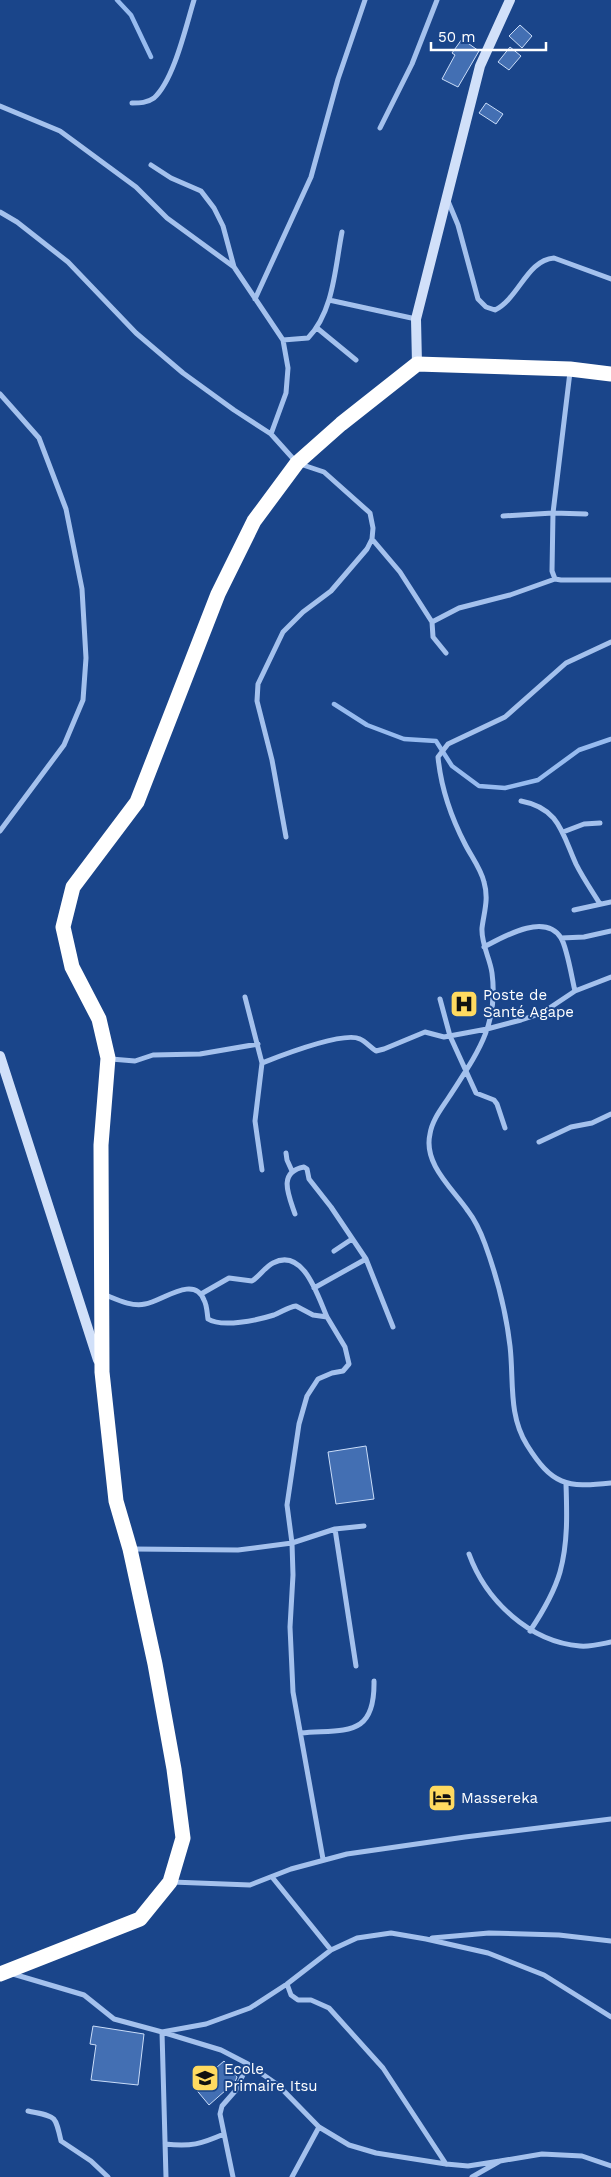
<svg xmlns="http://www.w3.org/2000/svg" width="611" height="2177" font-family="'Work Sans',sans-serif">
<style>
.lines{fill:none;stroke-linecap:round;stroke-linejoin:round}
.stream{stroke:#97bbef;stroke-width:4.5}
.building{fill:#436fb3;stroke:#caddf9}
.street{stroke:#a4c1ed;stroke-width:5}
.secondary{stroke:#d1e0f9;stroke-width:10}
.highway{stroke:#fff;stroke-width:15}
.labels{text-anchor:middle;stroke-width:4;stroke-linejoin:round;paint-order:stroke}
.poi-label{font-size:15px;fill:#fff;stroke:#1a458a;text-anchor:start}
</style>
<rect width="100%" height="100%" fill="#1a458a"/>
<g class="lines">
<path class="stream" d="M 117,0 L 131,15 L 151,57
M 334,704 L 367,725 L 404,739 L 436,741 L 452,766 L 479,786 L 505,788 L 538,780 L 579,750 L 611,739"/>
</g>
<path class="building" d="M 520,25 L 532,36 L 522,48 L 509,36 Z
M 462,39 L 479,51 L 458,87 L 442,79 L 455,55 L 452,53 Z
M 510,47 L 521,56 L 509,70 L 498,62 Z
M 486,103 L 503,114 L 496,124 L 479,113 Z
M 366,1446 L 374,1499 L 336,1504 L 328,1452 Z
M 93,2026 L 144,2034 L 138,2085 L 91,2080 L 96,2045 L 90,2044 Z
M 224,2061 L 237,2077 L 235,2082 L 209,2105 L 194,2087 Z"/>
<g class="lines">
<path class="street" d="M 132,103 C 140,103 147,103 154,98 C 174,80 186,26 194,0
M 0,106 L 60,131 L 136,187 L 167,218 L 234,267 L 283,340 L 288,368 L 286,393 L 271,434
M 380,128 L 412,64 L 437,0
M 151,165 L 171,178 L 201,191 L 214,208 L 223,226 L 234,267
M 448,201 L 458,225 L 478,299 L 486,307 L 495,310 C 519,298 527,260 554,258 L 611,279
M 0,212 L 17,222 L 68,262 L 136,333 L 183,373 L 234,410 L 271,434 L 297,463 L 324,472 L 370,513 L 373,528 L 372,539 L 367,549 L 331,591 L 303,612 L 283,632 L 258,684 L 257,701 L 272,760 L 286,837
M 255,299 L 311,177 L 338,79 L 365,0
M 329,300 L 416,319
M 317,328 L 356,360
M 283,340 L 308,338 C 334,311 335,267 342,232
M 570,372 L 553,513 L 552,571 L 555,579 L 561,580 L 611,580
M 0,394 L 39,438 L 66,509 L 82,589 L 86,658 L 83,700 L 64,745 L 0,831
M 503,516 L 553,513 L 586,514
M 372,539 L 400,572 L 432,622 L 433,637 L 446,653
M 432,622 L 459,608 L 510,595 L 555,579
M 611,642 L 566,663 L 505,717 L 448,744 L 438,757 C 441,788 451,817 465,844 C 471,856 481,869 484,882 C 489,899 484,912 482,928 C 481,944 490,958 492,973 C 499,1026 476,1055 449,1097 C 442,1108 432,1120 430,1134 C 423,1164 453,1189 468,1211 C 475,1220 481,1233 485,1244 C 497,1277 506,1312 510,1346 C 514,1380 508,1415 527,1445 C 552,1485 566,1488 611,1483
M 521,801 C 559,808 562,833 576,864 C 583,878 592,891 600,904
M 563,832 L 584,824 L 600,823
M 574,910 L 611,902
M 561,938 L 584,937 L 611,931
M 484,947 C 503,937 545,912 561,938 C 567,947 572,979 575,991
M 245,997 L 262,1063 L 255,1121 L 262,1170
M 440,999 L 450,1036 L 476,1093 L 494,1100 L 497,1104 L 505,1128
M 111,1059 L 135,1061 L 153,1055 L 200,1054 L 258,1044
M 262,1063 C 280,1056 343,1031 360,1039 C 365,1041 370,1047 376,1051 L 384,1049 L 425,1032 L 444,1037 L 487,1029 L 521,1020 L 542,1013 L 575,991 L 611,977
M 539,1142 L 571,1127 L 592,1123 L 611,1114
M 286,1153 L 287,1160 L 292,1171
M 295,1214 C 289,1196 277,1172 304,1167 L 307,1169 L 309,1179 L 331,1207 L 366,1259 L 393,1327
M 334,1251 L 352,1239
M 314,1288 L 366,1259
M 103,1294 C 116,1299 131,1307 145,1304 C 161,1302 194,1274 204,1300 C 207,1305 207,1313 208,1319 C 222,1328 258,1320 274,1315 C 282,1312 288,1307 296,1306 L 313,1315 L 327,1317 L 345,1347 L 349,1364 L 343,1371 L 332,1373 L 318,1379 L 307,1396 L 299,1424 L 287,1505 L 292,1543 L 293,1575 L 290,1627 L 293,1692 L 323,1859
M 201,1294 L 229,1278 L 252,1281 C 260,1276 265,1267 273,1263 C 304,1247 318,1297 327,1317
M 335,1529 L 356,1666
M 133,1549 L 238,1550 L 292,1543 L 335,1529 L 364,1526
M 469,1554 C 486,1601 530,1642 580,1646 C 590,1647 601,1644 611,1642
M 530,1631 C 542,1613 554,1593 560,1572 C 568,1543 567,1513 566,1484
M 301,1733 C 346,1729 375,1738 374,1681
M 272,1877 L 331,1950
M 172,1882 L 250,1885 L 291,1869 L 347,1854 L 465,1837 L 611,1819
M 432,1938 L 489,1933 L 559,1935 L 611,1941
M 13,1974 L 84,1995 L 114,2019 L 162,2032 L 206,2024 L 250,2008 L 287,1984 L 331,1950 L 357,1938 L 391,1933 L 426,1939 L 488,1953 L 544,1975 L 611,2017
M 287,1984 L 291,1995 L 298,2000 L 311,2000 L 329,2008 L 383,2068 L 446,2164
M 28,2111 C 56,2117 55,2114 61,2141 L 91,2161 L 108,2177
M 165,2144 C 191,2147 201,2144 224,2134
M 166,2177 L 162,2032 L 221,2050 L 248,2064 L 278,2085 L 319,2127 L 349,2145 L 376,2153 L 446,2164 L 468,2166 L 500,2161
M 233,2177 L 220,2114 L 222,2106 L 236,2090 L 248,2064
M 292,2177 L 319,2127
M 472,2177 L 500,2161 L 542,2154 L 582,2156 L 611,2166"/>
<path class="secondary" d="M 417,364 L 416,319 L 480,66 L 510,0
M 0,1056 L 98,1360"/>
<path class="highway" d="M 0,1974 L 140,1919 L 170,1882 L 183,1838 L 174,1769 L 155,1664 L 130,1549 L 116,1501 L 102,1372 L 101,1145 L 108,1058 L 99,1019 L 72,967 L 63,927 L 73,887 L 137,802 L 218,594 L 254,521 L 297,463 L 341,424 L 417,364 L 570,369 L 611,374"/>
</g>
<defs>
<symbol id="hospital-square" viewBox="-11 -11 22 22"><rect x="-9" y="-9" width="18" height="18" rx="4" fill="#ffda60" stroke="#1a458a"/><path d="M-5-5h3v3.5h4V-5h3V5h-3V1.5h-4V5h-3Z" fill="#111"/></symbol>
<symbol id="hotel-square" viewBox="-11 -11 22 22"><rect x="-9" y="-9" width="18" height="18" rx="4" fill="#ffda60" stroke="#1a458a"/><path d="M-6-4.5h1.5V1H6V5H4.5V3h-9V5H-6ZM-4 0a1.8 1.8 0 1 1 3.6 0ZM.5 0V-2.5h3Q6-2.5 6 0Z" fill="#111"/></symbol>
<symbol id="school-square" viewBox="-11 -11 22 22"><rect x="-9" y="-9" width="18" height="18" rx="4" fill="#ffda60" stroke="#1a458a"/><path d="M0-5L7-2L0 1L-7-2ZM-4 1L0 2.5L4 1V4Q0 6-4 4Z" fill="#111"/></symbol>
</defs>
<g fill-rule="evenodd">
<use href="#hospital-square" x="448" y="988" width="32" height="32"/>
<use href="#hotel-square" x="426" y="1782" width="32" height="32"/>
<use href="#school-square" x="189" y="2062" width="32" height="32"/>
</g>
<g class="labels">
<g class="poi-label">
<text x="483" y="1000">Poste de<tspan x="483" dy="17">Santé Agape</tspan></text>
<text x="461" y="1803">Massereka</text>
<text x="224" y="2074">Ecole<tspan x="224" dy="17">Primaire Itsu</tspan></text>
</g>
</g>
<path d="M431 42v8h115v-8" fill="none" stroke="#ffffff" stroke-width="2.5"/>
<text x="438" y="42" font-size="15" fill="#ffffff" stroke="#1a458a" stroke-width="4" paint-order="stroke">50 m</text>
</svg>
